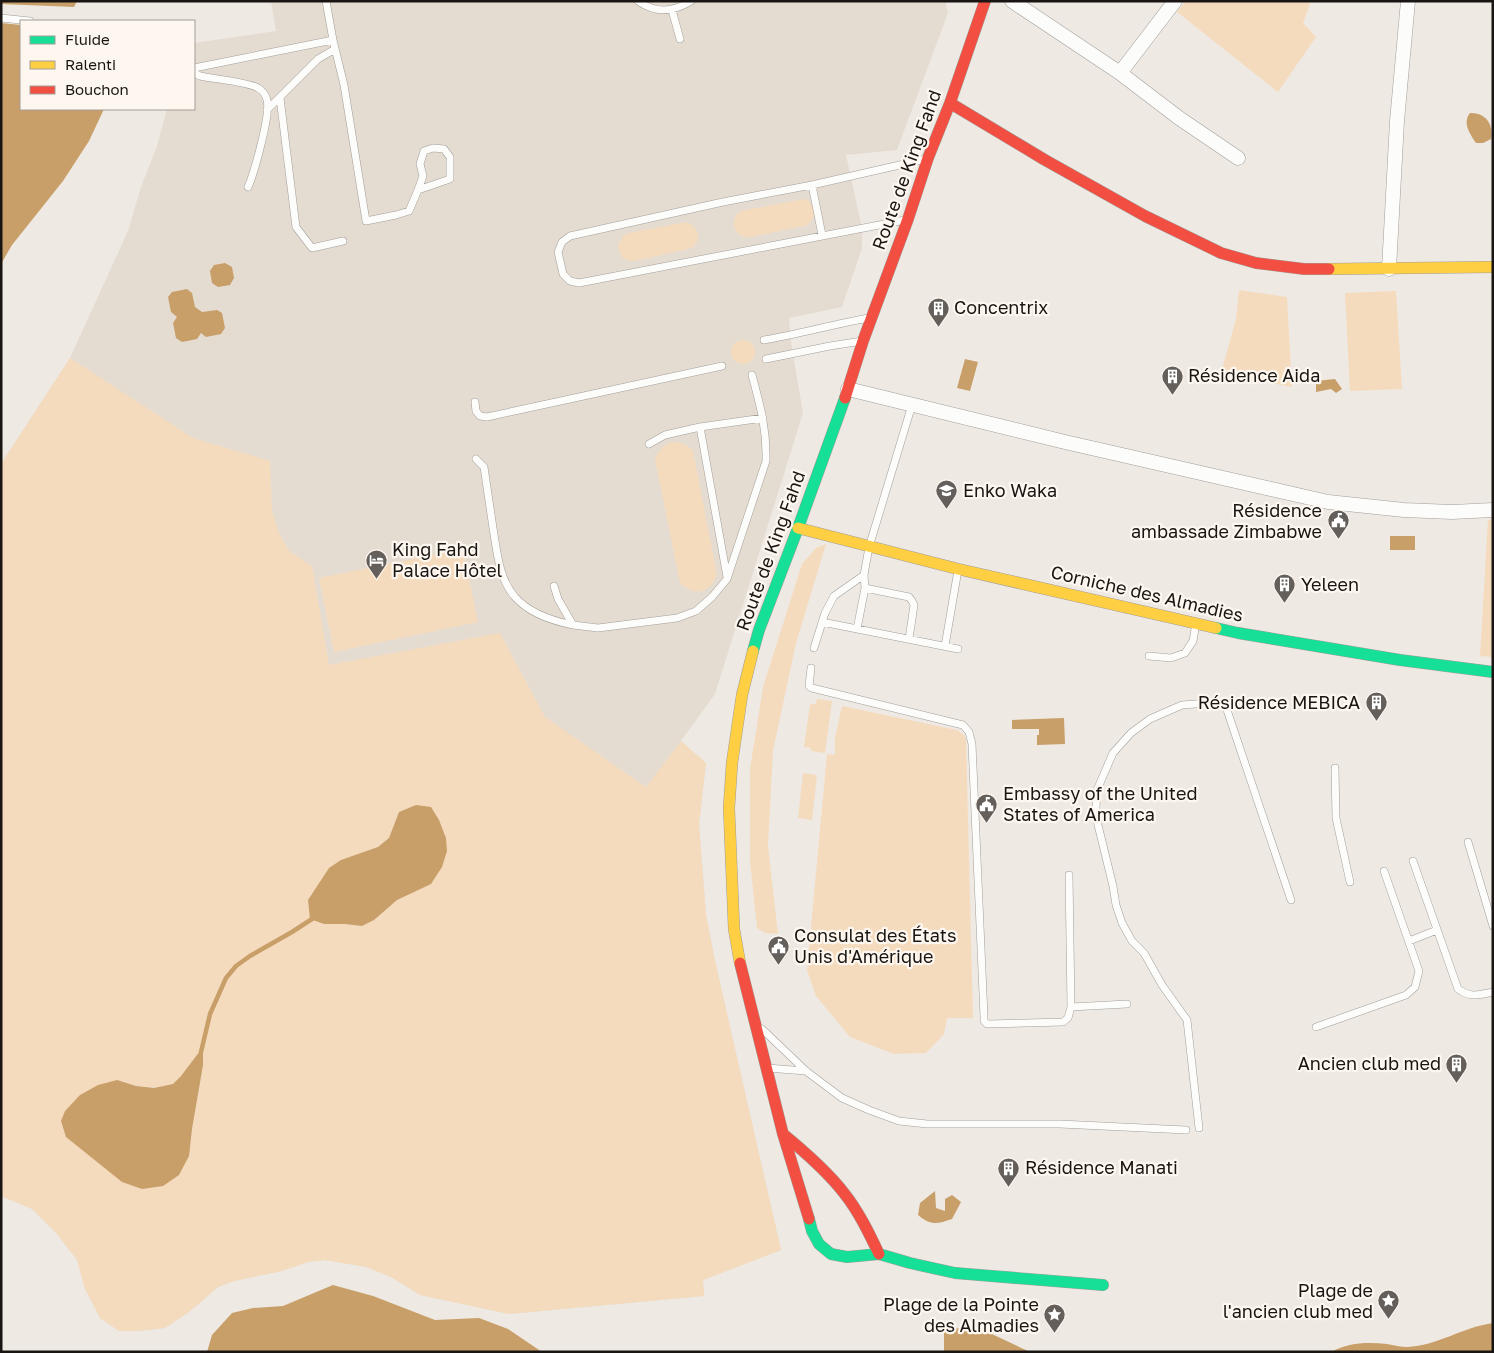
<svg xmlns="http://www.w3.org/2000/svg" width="1494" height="1353" font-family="'Golos Text',sans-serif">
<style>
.built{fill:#e5dcd1}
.green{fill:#f5dbbe;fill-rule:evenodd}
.water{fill:#c89f68}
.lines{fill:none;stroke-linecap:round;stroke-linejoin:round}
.stream{stroke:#c89f68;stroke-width:4.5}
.lane-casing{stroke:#a29e99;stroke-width:8}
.street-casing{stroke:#a29e99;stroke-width:15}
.fast-casing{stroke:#a29e99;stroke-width:12}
.slow-casing{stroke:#a29e99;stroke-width:12}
.jam-casing{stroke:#a29e99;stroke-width:12}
.lane{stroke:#fcfcfb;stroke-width:7}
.street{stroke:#fcfcfb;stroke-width:14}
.fast{stroke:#16e098;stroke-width:11}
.slow{stroke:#ffcf43;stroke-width:11}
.jam{stroke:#f24e42;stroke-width:11}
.labels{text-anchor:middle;stroke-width:4.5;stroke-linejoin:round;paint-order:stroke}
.street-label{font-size:18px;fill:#191512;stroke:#fef7ef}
.poi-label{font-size:18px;fill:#191512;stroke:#fef7ef;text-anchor:start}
</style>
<rect width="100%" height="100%" fill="#eee9e3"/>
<path class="built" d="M 271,1 L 945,1 L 948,13 L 897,150 L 846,155 L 862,228 L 862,248 L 842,307 L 789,318 L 791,342 L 803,413 L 715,694 L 681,741 L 706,763 L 699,824 L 706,915 L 715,961 L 781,1250 L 703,1280 L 704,1296 L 509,1314 L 420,1295 L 391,1277 L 366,1267 L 325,1260 L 308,1262 L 282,1271 L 234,1281 L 218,1287 L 189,1312 L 165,1328 L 139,1331 L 119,1331 L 100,1318 L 85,1289 L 77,1260 L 57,1234 L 32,1209 L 1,1196 L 1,464 L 70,358 L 128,231 L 141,187 L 157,146 L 167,109 L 194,109 L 194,43 L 276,31 Z"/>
<path class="green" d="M 1186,1 L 1311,1 L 1303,23 L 1316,37 L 1278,92 L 1177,12 Z
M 804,199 C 812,202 813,207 815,215 L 808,225 L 751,237 L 745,237 L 740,235 L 736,231 L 734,225 L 734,220 L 736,215 L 741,211 Z
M 687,222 C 699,228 702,239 692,248 L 634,261 C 623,261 618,254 618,244 L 624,235 L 629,233 Z
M 1239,290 L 1287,297 L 1292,387 L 1221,373 L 1236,319 Z
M 1396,291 L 1402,389 L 1350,391 L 1345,293 Z
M731 352a12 12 0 1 1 24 0a12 12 0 1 1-24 0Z
M 70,358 L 193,438 L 270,461 L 272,510 L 278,531 L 289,551 L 312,566 L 329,665 L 500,633 L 545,717 L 646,787 L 681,741 L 706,763 L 699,824 L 706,915 L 715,961 L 781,1250 L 703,1280 L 704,1296 L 509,1314 L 420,1295 L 391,1277 L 366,1267 L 325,1260 L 308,1262 L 282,1271 L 234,1281 L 218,1287 L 189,1312 L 165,1328 L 139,1331 L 119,1331 L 100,1318 L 85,1289 L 77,1260 L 57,1234 L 32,1209 L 1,1196 L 1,464 ZM 399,812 L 431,884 L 397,900 L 374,920 L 361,926 L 345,924 L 324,924 L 329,868 L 342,860 L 378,847 L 389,838 ZM 203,1048 L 203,1065 L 192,1129 L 189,1156 L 163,1186 L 142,1189 L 122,1182 L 117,1080 C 132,1085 162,1093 175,1082 C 186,1073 193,1059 203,1048 Z
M 671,442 C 681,442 686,444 693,451 L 717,575 C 710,593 695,597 680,583 L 655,459 C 659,450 663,446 671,442 Z
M 1493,519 L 1493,657 L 1480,656 L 1488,520 Z
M 826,544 L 796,643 L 773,751 L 768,846 L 778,934 L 765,933 L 757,928 L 750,862 L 750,769 L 763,687 L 802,564 L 816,548 Z
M 463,549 L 478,622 L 334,652 L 319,578 Z
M 817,699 L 832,701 L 825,753 L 811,751 L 811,748 L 804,747 L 810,704 L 816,704 Z
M 842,706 L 957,730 L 964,735 L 966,739 L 973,1018 L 947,1018 L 944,1034 L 926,1053 L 894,1054 L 850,1037 L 816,996 L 807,970 L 827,754 L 835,755 L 835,738 Z
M 803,773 L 817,775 L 812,820 L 798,818 Z"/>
<path class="water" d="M 1,1 L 77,1 L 74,7 L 1,4 Z
M 1,23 L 21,25 L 21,109 L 104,109 L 89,141 L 63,181 L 12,245 L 1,264 Z
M 1470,113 C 1485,112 1494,124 1491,139 L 1483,143 L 1476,143 C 1470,134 1462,123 1470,113 Z
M 225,263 L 232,267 L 234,278 L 230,285 L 218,287 L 212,283 L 210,271 L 214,265 Z
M 187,289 L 192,293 L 195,307 L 202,312 L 217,310 L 222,313 L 225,328 L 221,334 L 206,337 L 201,333 L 197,339 L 182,342 L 176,338 L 173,323 L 177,317 L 171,312 L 168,297 L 172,292 Z
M 965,359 L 978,362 L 970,391 L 957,388 Z
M 1335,379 L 1342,389 L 1336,393 L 1331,389 L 1316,392 L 1316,381 Z
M 1390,536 L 1415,536 L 1415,550 L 1390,550 Z
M 1064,718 L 1065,744 L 1037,745 L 1037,735 L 1039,735 L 1039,729 L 1012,729 L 1012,720 Z
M 416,805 L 431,807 L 439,820 L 446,838 L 447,851 L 442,867 L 431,884 L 397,900 L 374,920 L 362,926 L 345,924 L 324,924 L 310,919 L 308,900 L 329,868 L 341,860 L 378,847 L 389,838 L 399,812 Z
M 203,1047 L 203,1065 L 192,1129 L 189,1156 L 179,1175 L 163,1186 L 142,1189 L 122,1182 L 66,1137 L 61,1121 L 65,1111 L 80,1095 L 98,1085 L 117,1080 L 136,1086 L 154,1088 L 173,1084 L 181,1076 Z
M 935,1191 L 936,1208 L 945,1211 L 945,1199 L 952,1195 L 961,1202 L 952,1219 C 937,1224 931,1226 918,1215 L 920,1203 Z
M 333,1285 L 373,1296 L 435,1320 L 479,1318 L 508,1329 L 542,1352 L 207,1352 L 212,1335 L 232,1313 L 253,1308 L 283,1306 Z
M 1493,1323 L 1493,1352 L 1331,1352 C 1349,1342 1368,1342 1387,1344 C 1394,1345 1401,1347 1407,1347 C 1437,1346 1463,1327 1493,1323 Z
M 944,1324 L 947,1328 L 981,1329 L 1030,1352 L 944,1352 Z"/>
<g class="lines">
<path class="stream" d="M 201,1052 L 210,1014 L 226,978 L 236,966 L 250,956 L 292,932 L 315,917"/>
<defs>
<path id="lane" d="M 326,1 L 333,40 L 344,85 L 366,221 L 396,215 L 409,211 L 418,190 L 423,176 L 420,164 L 424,151 L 433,148 L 444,149 L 450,157 L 450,179 L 418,190
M 638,1 C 656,14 673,12 691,1
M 672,10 L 680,39
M 1,18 L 30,21
M 194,68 L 333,40
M 194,73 L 200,76 C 214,79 248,82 258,88 C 262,90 266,95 267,100 C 271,113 254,174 248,187
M 280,98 L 296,227 L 312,248 L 343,241
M 267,110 L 318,59 L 335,49
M 812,185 L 822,235
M 905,220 L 579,283 L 570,281 L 563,274 L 558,252 L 562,242 L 570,236 L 723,202 L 812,185 L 926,159
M 764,340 C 800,334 834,324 869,318
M 766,359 L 830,346 L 862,341
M 475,402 L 476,411 L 480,416 L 487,417 L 722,366
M 700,427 L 727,577
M 649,444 L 665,435 L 700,427 L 763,418
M 476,459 L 484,467 C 487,488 490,508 493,528 C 497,552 499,579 515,597 C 529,613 553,621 573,625
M 554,586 L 558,599 L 573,625 L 598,628 L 677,618 L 696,611 L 712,597 L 727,579 L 766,461 C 767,429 760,405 752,375
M 865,588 L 909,597 L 912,601 L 914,605 L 909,639
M 822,622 L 958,649
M 857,629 L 865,588 L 864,575
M 945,646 L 958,570
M 814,648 L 825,613 L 834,596 L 864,575 L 869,547 L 912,405
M 1149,656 L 1171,658 L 1185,653 L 1193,641 L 1196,623
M 811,668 L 809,686 L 812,688 L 963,725 L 969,732 L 972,744 L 984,1016 L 984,1021 L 987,1024 L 1063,1022 L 1068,1018 L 1071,1007 L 1069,875
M 1335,768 L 1336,818 L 1350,882
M 1468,842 L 1493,926
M 1413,861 L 1458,989 C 1471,998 1478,995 1493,992
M 1409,941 L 1437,930
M 1071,1007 L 1127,1004
M 1316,1027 L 1406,995 L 1415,987 L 1419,971 L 1384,871
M 762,1029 L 806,1071 L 842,1098 L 869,1110 L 899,1121 L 927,1124 L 1060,1124 L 1186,1130
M 767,1068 L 806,1071
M 1199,1128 L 1187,1020 L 1162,985 L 1144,953 L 1132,941 L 1122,923 L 1116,905 L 1113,886 L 1098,825 L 1096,808 L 1097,790 L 1113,753 L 1131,733 L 1150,719 L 1182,705 L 1209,703 L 1225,704 L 1291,900"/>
<path id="street" d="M 1012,1 L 1120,73 L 1179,118 L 1238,158
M 1120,73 L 1175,1
M 1389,269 L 1397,121 L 1408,1
M 848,389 L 1065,442 L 1328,502 L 1404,510 L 1452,512 L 1493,510"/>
<path id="fast" d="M 1216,628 L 1238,633 L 1400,660 L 1493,672
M 753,651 L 759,630 L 798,528 L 845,398
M 809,1219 L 812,1231 L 819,1244 L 831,1254 L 847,1257 L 879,1254 L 910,1263 L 955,1273 L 1103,1285"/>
<path id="slow" d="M 1329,269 L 1493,267
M 798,528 L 958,569 L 1216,628
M 740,963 L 734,929 L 729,808 L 732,763 L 742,695 L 753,651"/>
<path id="jam" d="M 950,103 L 1045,160 L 1145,216 L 1221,253 L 1256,263 L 1304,269 L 1329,269
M 845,398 L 863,341 L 908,219 L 928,158 L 950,103 L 985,1
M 740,963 L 783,1134 L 809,1219
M 783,1134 C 805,1152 827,1171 844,1193 C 859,1212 869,1233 879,1254"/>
</defs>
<use href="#lane" class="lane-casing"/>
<use href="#street" class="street-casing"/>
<use href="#fast" class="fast-casing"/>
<use href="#slow" class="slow-casing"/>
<use href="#jam" class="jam-casing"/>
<use href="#lane" class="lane"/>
<use href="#street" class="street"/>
<use href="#fast" class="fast"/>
<use href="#slow" class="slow"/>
<use href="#jam" class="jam"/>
</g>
<defs>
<symbol id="building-pin" viewBox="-11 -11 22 30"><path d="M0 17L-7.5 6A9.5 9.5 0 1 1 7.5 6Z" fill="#645f5b" stroke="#fef7ef"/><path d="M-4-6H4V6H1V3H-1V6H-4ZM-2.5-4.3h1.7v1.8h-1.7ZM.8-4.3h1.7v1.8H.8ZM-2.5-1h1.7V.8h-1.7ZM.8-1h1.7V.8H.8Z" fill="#fff"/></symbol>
<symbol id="school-pin" viewBox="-11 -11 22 30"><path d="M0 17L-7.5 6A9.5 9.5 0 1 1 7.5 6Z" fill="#645f5b" stroke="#fef7ef"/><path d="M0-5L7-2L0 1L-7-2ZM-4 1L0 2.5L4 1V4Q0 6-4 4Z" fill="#fff"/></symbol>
<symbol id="civic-pin" viewBox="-11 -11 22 30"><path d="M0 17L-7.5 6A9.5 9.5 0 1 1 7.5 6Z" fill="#645f5b" stroke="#fef7ef"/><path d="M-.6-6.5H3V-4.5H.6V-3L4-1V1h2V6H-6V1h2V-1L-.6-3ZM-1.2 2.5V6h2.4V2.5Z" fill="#fff"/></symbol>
<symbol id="hotel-pin" viewBox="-11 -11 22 30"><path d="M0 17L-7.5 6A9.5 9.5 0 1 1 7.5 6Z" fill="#645f5b" stroke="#fef7ef"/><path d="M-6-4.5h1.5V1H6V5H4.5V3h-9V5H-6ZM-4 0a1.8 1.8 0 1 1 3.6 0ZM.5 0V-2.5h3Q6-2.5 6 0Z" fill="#fff"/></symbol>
<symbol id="sight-pin" viewBox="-11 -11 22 30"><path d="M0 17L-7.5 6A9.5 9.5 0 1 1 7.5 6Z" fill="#645f5b" stroke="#fef7ef"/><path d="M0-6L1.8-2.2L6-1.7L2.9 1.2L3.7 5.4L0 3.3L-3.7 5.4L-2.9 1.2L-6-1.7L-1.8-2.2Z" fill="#fff"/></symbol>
</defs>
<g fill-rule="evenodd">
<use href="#building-pin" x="926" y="296" width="25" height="34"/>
<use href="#building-pin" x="1160" y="364" width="25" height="34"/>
<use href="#school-pin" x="934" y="478" width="25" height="34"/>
<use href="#civic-pin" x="1326" y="508" width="25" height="34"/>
<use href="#hotel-pin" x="364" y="548" width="25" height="34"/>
<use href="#building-pin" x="1272" y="572" width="25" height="34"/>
<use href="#building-pin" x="1364" y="690" width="25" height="34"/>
<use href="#civic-pin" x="974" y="792" width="25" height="34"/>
<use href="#civic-pin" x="766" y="934" width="25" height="34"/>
<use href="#building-pin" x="1444" y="1052" width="25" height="34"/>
<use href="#building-pin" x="996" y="1156" width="25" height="34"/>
<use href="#sight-pin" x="1376" y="1288" width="25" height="34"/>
<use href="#sight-pin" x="1042" y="1302" width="25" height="34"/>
</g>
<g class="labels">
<g class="street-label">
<text transform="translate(907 170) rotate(-70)" y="6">Route de King Fahd</text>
<text transform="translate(771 551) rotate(-70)" y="6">Route de King Fahd</text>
<text transform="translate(1147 594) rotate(13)" y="6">Corniche des Almadies</text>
</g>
<g class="poi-label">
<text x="954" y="314">Concentrix</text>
<text x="1188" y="382">Résidence Aida</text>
<text x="963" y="497">Enko Waka</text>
<text x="1322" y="517" text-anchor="end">Résidence<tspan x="1322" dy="21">ambassade Zimbabwe</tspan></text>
<text x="392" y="556">King Fahd<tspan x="392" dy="21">Palace Hôtel</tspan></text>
<text x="1301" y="591">Yeleen</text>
<text x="1360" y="709" text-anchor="end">Résidence MEBICA</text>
<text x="1003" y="800">Embassy of the United<tspan x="1003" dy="21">States of America</tspan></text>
<text x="794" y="942">Consulat des États<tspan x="794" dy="21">Unis d'Amérique</tspan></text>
<text x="1441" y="1070" text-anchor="end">Ancien club med</text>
<text x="1025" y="1174">Résidence Manati</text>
<text x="1373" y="1297" text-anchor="end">Plage de<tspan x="1373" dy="21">l'ancien club med</tspan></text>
<text x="1039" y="1311" text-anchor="end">Plage de la Pointe<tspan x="1039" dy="21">des Almadies</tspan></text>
</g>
</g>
<rect width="1494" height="1353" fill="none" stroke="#191512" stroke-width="5"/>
<rect x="20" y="20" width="175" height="90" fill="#fef7ef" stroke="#a29d97"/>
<rect x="30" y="36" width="25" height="8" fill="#16e098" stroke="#a29d97"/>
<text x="65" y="45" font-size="15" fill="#191512">Fluide</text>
<rect x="30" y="61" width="25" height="8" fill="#ffcf43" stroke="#a29d97"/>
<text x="65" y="70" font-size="15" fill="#191512">Ralenti</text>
<rect x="30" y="86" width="25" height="8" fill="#f24e42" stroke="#a29d97"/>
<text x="65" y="95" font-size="15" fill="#191512">Bouchon</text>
</svg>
